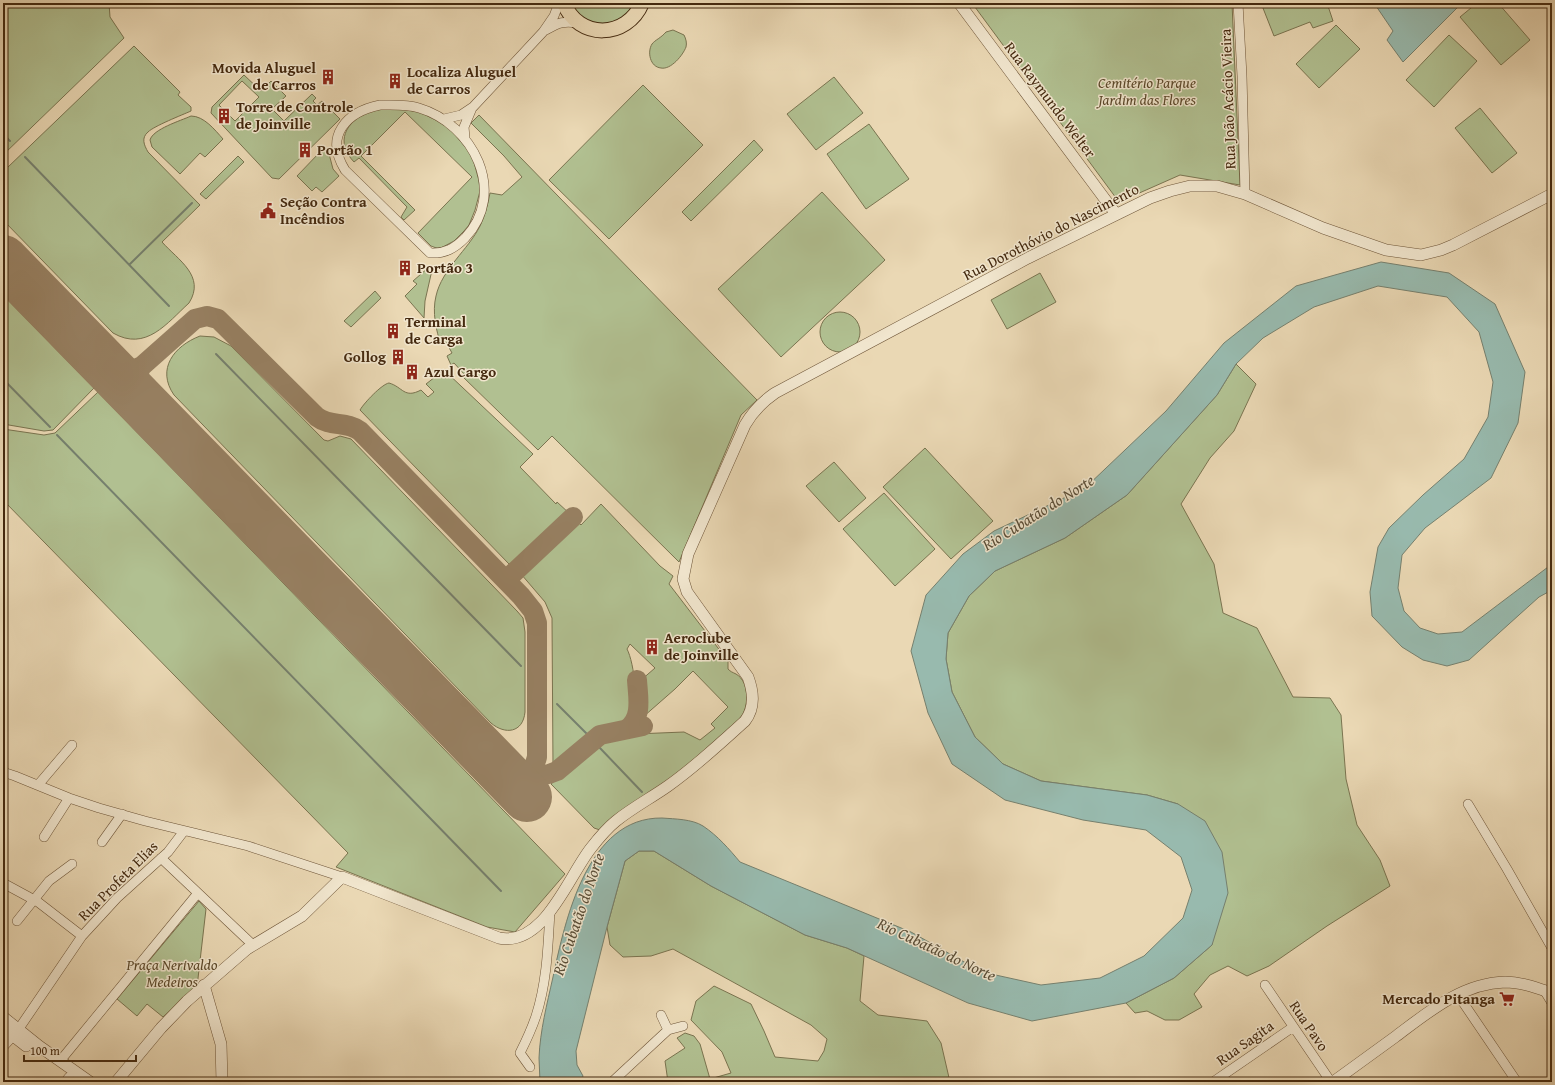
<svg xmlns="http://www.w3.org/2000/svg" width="1555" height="1085" font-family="'Gentium Book Plus',serif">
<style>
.green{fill:#b1c091;stroke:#7a7450;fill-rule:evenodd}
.water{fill:#98baae;stroke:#76806e}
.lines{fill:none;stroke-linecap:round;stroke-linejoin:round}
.stream{stroke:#76806e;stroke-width:2}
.taxiway{stroke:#978062;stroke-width:20}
.runway{stroke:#978062;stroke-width:50}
.minor-casing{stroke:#6e5538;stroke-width:10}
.tertiary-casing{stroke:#6e5538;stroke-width:12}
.primary-casing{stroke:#44290f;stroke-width:16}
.minor{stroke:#f1e6ce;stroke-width:9}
.tertiary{stroke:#f1e6ce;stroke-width:11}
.primary{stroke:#ead8b4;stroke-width:14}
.labels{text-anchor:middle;stroke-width:3;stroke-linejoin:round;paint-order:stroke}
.poi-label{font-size:15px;font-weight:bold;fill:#44290f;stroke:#f1e6ce;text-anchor:start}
.park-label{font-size:15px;font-style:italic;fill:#5a4729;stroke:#f1e6ce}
.street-label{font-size:15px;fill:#44290f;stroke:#f1e6ce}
.water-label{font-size:16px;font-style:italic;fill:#594d37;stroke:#f1e6ce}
</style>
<rect width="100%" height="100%" fill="#ead8b4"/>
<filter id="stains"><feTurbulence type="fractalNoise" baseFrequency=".005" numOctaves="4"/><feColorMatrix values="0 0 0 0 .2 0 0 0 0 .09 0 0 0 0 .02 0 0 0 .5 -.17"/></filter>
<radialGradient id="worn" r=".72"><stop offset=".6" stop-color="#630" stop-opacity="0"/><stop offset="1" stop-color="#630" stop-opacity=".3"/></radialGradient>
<path class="green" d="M 3,3 L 109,3 L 110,17 L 124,38 L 3,155 Z
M 571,3 L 635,3 C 632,8 628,15 624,18 C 607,31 577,23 571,3 Z
M 972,3 L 1232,3 L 1240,185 L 1180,175 L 1119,202 Z
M 1261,3 L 1327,3 L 1333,21 L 1313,28 L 1310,22 L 1274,36 Z
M 1477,3 L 1498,3 L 1530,40 L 1501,65 L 1460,17 Z
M 1336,25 L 1360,49 L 1319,88 L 1296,64 Z
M 673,30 L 684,35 C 686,39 687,43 686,47 C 683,55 671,70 661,68 C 650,67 647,52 652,44 C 655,40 661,38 666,32 Z
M 1449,35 L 1477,61 L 1434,107 L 1406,80 Z
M 134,46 L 180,92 L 178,95 L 191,107 L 191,111 C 182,115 154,126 148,132 C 141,138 144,145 148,152 L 200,205 L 162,242 C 178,260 206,276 189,303 C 167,323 146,352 113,333 L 3,220 L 3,180 L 7,168 Z
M 244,75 L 261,91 L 271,81 L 286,96 L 272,109 L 284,121 L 312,94 L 316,98 L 313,101 L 317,105 L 322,101 L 340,119 L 279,179 L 272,178 L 211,113 L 212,107 ZM 242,81 L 259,97 L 235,121 L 219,105 Z
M 834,77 L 863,113 L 816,150 L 787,114 Z
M 643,85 L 703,145 L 609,239 L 549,180 Z
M 394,108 L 420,112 L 438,121 L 451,130 L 472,155 L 479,181 L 480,191 L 475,210 L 469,225 L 464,231 L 454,241 L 439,249 L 431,246 L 418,233 L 472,177 L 405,112 L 361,156 L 415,210 L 404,220 L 401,217 L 407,207 L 359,158 L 354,162 C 335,142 345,122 369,112 C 377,109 386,109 394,108 Z
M 1480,108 L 1517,153 L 1492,173 L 1455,128 Z
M 479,115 L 757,400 L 741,415 L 679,562 L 552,436 L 538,450 L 463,377 L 465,375 L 454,363 L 451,365 L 447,356 L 452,353 L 446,342 L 441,345 C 436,330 432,312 436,296 C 442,269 468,250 480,226 C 485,216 488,204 490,193 L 502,195 L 522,177 L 504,156 L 471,123 Z
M 191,116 C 204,116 215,130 223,139 L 205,157 L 200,153 L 180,174 L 152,147 L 150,140 C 153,129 180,121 191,116 Z
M 869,124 L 909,179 L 866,209 L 827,154 Z
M 754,140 L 763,150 L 691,221 L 682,212 Z
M 326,148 L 328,150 L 333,169 L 339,176 L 322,192 L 316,187 L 312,191 L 297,176 L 320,152 Z
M 238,156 L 244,162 L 206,199 L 200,194 Z
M 822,192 L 885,260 L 781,357 L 718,289 Z
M 429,267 L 432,270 L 425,301 L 424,318 L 405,296 L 417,284 L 413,281 Z
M 1040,273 L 1056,302 L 1007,329 L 991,300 Z
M 375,291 L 381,298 L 351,327 L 344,321 Z
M 3,295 L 94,388 L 53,430 L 44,431 L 3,424 Z
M820 332a20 20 0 1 1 40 0a20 20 0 1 1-40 0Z
M 200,336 L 214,337 L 231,346 L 324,440 L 328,441 L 340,436 L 351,439 L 517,611 L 523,618 L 525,632 L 525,712 C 523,733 505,735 491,723 L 174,395 C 156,369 174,346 200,336 Z
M 1236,364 L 1256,384 L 1234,431 L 1210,458 L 1181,504 L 1214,564 L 1223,613 L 1257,628 L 1293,697 L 1330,698 L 1341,715 L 1346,779 L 1357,825 L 1380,860 L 1390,886 L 1327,926 L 1269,966 L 1247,976 L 1228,966 L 1210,975 L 1194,994 L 1202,1007 L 1179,1020 L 1165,1020 L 1147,1011 L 1135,1013 L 1126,1003 L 1174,978 L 1212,945 L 1178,804 L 1147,795 L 1041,781 L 1003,764 L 975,737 L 952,692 L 946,659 L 948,633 L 969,596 L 995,571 L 1065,538 L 1127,495 L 1217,395 Z
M 444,370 L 533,454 L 520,467 L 556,504 L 557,502 L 570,514 L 514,566 L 509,564 L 360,410 C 364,403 382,384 389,383 C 403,387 404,399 421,390 L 428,397 L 434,392 L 426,384 Z
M 98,392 L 565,874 L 515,932 L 487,927 L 336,867 L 348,853 L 3,500 L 3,429 L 44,435 L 55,433 Z
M 925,448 L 993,521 L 951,559 L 883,487 Z
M 834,462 L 866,498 L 839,522 L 806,486 Z
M 884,493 L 935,549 L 895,586 L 843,529 Z
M 601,504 L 660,566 L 673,576 L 669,584 L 728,661 L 728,669 C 731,672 732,672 736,674 C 750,682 749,708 740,718 L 676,775 L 600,830 L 594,828 L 551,784 L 597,743 L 609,737 L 635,734 L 684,732 L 700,740 L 715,728 L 711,724 L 728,707 L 693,671 L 675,689 L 643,717 L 640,681 L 655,668 L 630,644 L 627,649 C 634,662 641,711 628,722 C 622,727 612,725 605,727 C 586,734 569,753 554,766 L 553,766 L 552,618 L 545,602 L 521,574 L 576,520 L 581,525 Z
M 639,851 L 654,851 L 711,886 L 805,935 L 847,948 L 864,956 L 860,1001 L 878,1015 L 927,1021 L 941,1043 L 950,1082 L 668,1082 L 665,1061 L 685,1048 L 677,1038 L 685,1033 L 694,1036 L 700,1044 L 710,1079 L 731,1073 L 722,1052 L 691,1020 L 696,1001 L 714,986 L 751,1004 L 764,1031 L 775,1057 L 818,1061 L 824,1051 L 827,1039 L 811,1025 L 673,949 L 651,956 L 623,957 L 610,945 L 607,927 L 625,861 Z
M 199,901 L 206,909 L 197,987 L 163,1017 L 147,1004 L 137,1016 L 117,999 Z"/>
<path class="water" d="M 1374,3 L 1462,3 L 1403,62 L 1387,40 L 1393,31 Z
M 1381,262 L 1449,273 L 1495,304 L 1525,372 L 1518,423 L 1491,478 L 1425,528 L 1402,555 L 1398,588 L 1404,611 L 1420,628 L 1438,634 L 1462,632 L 1552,564 L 1552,590 L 1539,597 L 1469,660 L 1447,666 L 1423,660 L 1402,647 L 1372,616 L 1370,592 L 1378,547 L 1389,528 L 1423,495 L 1464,459 L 1488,417 L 1493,382 L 1479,332 L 1447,297 L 1378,286 L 1314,307 L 1263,338 L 1236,364 L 1217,395 L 1127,495 L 1065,538 L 995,571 L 969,596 L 948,633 L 946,659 L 952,692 L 975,737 L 1003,764 L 1041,781 L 1147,795 L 1178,804 L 1205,821 L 1222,852 L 1228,893 L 1212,945 L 1174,978 L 1126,1003 L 1032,1021 L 968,1003 L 847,948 L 805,935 L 711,886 L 654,851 L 639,851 L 625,861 L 607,927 L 576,1051 L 577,1065 L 583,1076 L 581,1082 L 540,1082 C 540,1074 539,1066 539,1058 C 540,1031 547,1004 553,977 C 565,921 587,817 662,818 C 675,819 692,819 703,826 C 718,836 729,849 740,862 L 911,932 L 982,972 L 1041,985 L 1100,978 L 1144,956 L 1183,918 L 1192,890 L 1181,857 L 1146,830 L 1083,820 L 1005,800 L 952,764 L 928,713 L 911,651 L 926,595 L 963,554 L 994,531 L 1085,488 L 1166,411 L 1224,343 L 1296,286 Z"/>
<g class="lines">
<path class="stream" d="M 3,134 L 10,141
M 25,157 L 169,306
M 130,264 L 192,203
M 216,354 L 521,666
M 3,379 L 50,427
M 57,435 L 501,891
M 557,704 L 586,733
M 599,747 L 642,792"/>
<path class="taxiway" d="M 110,370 C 122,374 130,372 142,366 L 195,319 L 207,316 L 218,319 L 317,417 C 330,427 347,421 360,431 L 521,596 L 533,611 L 537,623 L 537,757 C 532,777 521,784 503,772
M 138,399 C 134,387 135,377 142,366
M 506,580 L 573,517
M 627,729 C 643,718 638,697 637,680
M 519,779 L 549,774 L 557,771 L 600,735 L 643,726"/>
<path class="runway" d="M 3,260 L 527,797"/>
<defs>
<path id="minor" d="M 1238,3 L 1242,76 L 1245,194
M 546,30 C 559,22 564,21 579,23
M 380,105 C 393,105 407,104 419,108 C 473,124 508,192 465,238 C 455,248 445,254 430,253 L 345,170 C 324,136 346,112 380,105 Z
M 444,119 L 461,115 L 473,107 L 543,32 L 554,16 L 559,3
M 465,138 L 464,127 L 472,108
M 3,772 L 15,776 L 69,798 L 99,808 L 145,821 L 248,846 L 342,877
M 38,785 L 72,745
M 1468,804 L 1507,869 L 1552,948
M 44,837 L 69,798
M 102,842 L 122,814
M 161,858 L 253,945
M 3,883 L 38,902 L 82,936
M 17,921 L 49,881 L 72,864
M 1265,985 L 1331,1082
M 1544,990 L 1552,1003
M 1458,995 L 1517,1082
M 661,1015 L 668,1030
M 18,1030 L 82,936 L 117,898 L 168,852 L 184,831
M 3,1047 L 13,1036
M 60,1061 L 198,893
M 530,1067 L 520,1053 C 526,1041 532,1028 536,1016 C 547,982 548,946 550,911
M 65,1082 L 69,1077
M 612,1082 L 668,1030 L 683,1026
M 1213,1082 L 1293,1027"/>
<path id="tertiary" d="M 959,3 L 1116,214
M 204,985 L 221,1044 L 222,1082
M 3,1017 L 39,1046 L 90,1082
M 3,1028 L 26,1046
M 116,1082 L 161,1028 L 187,1001 L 247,949 L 302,916 L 342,877 L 499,938 C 544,947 568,877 591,848 C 598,839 606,829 616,821 C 632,808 651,798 668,786 C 695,767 721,743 745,721 C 755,708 754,693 748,677 L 687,592 L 683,579 L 688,554 L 745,425 C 753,411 762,402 775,393 L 1028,258 L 1150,198 L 1170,191 L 1190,186 L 1217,186 L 1245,194 L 1323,228 L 1386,250 L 1421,255 L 1441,250 L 1453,245 L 1552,194
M 1333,1082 C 1354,1067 1374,1052 1395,1037 C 1427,1013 1462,983 1505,982 C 1521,982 1537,988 1552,993"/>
<path id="primary" d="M 564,3 C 578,40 627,39 642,3"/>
</defs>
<use href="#minor" class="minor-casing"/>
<use href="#tertiary" class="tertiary-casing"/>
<use href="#primary" class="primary-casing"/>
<use href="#minor" class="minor"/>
<use href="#tertiary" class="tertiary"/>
<use href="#primary" class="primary"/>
</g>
<defs>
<symbol id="building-bare" viewBox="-9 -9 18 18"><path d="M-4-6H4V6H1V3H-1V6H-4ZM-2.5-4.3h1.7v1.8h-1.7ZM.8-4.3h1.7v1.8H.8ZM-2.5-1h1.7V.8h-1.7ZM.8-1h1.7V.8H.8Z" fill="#8f2418" stroke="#f1e6ce" stroke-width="2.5" paint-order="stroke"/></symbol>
<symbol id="civic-bare" viewBox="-9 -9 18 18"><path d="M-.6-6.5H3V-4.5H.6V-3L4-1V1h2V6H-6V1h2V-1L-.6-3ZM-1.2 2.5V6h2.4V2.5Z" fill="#8f2418" stroke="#f1e6ce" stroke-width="2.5" paint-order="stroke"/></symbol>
<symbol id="supermarket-bare" viewBox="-9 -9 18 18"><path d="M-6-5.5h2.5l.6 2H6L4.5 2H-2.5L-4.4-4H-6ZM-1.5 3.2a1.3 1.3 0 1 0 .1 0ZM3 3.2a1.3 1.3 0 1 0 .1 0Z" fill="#8f2418" stroke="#f1e6ce" stroke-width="2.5" paint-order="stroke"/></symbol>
</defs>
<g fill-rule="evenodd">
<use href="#building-bare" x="317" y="66" width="22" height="22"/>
<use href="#building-bare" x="384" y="70" width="22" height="22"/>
<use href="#building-bare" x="213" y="105" width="22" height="22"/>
<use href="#building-bare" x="294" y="139" width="22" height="22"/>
<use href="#civic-bare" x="257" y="200" width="22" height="22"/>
<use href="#building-bare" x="394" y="257" width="22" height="22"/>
<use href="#building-bare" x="382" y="320" width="22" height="22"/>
<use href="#building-bare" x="387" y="346" width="22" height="22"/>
<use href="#building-bare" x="401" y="361" width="22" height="22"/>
<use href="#building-bare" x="641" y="636" width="22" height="22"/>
<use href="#supermarket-bare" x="1496" y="988" width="22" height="22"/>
</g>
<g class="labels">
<g class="poi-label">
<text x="316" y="73" text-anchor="end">Movida Aluguel<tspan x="316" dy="17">de Carros</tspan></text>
<text x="407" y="77">Localiza Aluguel<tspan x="407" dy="17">de Carros</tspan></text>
<text x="236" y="112">Torre de Controle<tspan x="236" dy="17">de Joinville</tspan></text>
<text x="317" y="155">Portão 1</text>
<text x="280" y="207">Seção Contra<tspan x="280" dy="17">Incêndios</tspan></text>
<text x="417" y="273">Portão 3</text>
<text x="405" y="327">Terminal<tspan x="405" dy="17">de Carga</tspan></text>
<text x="386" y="362" text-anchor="end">Gollog</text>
<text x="424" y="377">Azul Cargo</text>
<text x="664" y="643">Aeroclube<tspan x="664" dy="17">de Joinville</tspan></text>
<text x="1495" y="1004" text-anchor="end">Mercado Pitanga</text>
</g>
<g class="park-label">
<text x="1147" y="88">Cemitério Parque<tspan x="1147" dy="17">Jardim das Flores</tspan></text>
<text x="172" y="970">Praça Nerivaldo<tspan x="172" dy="17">Medeiros</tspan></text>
</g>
<g class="street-label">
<text transform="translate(1228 99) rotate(-92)" y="5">Rua João Acácio Vieira</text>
<text transform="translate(1050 100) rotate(53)" y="5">Rua Raymundo Welter</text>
<text transform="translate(1051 232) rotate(-27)" y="5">Rua Dorothóvio do Nascimento</text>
<text transform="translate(118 881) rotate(-45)" y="5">Rua Profeta Elias</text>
<text transform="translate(1309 1026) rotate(56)" y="5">Rua Pavo</text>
<text transform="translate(1245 1043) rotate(-35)" y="5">Rua Sagita</text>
</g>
<g class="water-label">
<text transform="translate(1038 512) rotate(-32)" y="6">Rio Cubatão do Norte</text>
<text transform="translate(578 914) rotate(-71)" y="6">Rio Cubatão do Norte</text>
<text transform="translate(937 949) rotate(25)" y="6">Rio Cubatão do Norte</text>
</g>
</g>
<rect width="1555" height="1085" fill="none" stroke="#ead8b4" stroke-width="16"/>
<rect x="4" y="4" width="1547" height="1077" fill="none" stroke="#44290f" stroke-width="2"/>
<rect x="8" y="8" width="1539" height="1069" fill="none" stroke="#44290f"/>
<path d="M24 1055v6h112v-6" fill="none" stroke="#44290f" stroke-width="2"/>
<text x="30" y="1055" font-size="12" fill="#44290f" stroke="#f1e6ce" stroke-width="3" paint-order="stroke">100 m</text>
<rect width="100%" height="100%" filter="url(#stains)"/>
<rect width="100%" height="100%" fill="url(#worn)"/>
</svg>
